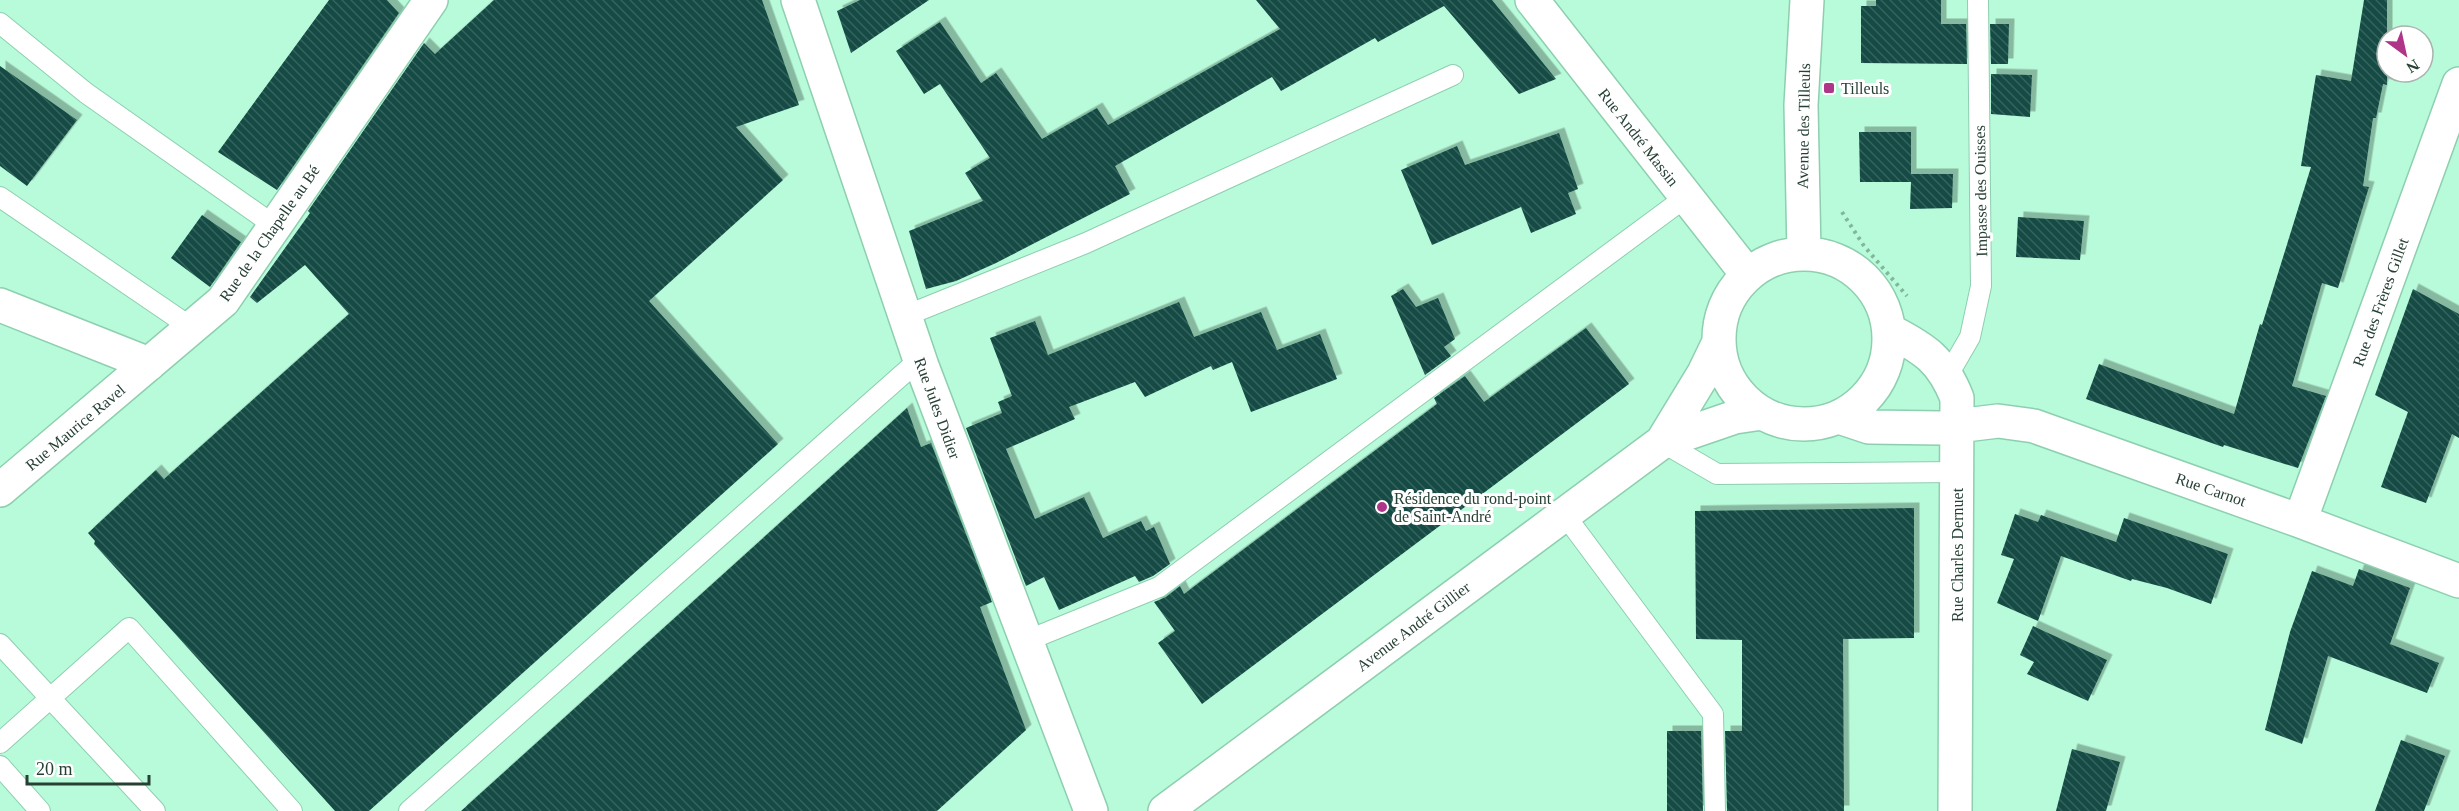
<svg xmlns="http://www.w3.org/2000/svg" width="2459" height="811" font-family="'Times New Roman',serif">
<style>
.building{fill:url(#building-back-hatch);filter:url(#shadow)}
.lines{fill:none;stroke-linecap:round;stroke-linejoin:round}
.lane-casing{stroke:#8dcfaf;stroke-width:22}
.street-casing{stroke:#8dcfaf;stroke-width:36}
.secondary-casing{stroke:#8dcfaf;stroke-width:36}
.path{stroke:#82b79d;stroke-width:4;stroke-dasharray:3 4.5;stroke-linecap:butt}
.lane{stroke:#fff;stroke-width:20}
.street{stroke:#fff;stroke-width:33}
.secondary{stroke:#fff;stroke-width:33}
.poi-dot{fill:#af3588;stroke:#fff;stroke-width:2}
.labels{text-anchor:middle;stroke-width:6;stroke-linejoin:round;paint-order:stroke}
.poi-label{font-size:16px;fill:#264134;stroke:#fff;text-anchor:start}
.street-label{font-size:16px;fill:#264134;stroke:#fff}
</style>
<defs>
<pattern id="building-back-hatch" width="6" height="6" patternUnits="userSpaceOnUse" patternTransform="scale(1.5)"><rect width="6" height="6" fill="#144b44"/><path d="M-1 5l2 2M0 0l6 6M5-1l2 2" fill="none" stroke="#36645d"/></pattern>
<filter id="shadow"><feDropShadow dx="5.5" dy="-5.5" stdDeviation="0" flood-color="#0004"/></filter>
</defs>
<rect width="100%" height="100%" fill="#b8fbda"/>
<path class="building" d="M 329,0 L 387,0 L 399,13 L 277,190 L 218,152 Z
M 494,0 L 762,0 L 799,105 L 736,127 L 783,180 L 649,301 L 778,444 L 369,811 L 335,811 L 94,544 L 95,541 L 88,533 L 156,470 L 164,479 L 349,314 L 305,265 L 257,303 L 250,297 L 310,213 L 308,211 L 424,43 L 435,54 Z
M 860,0 L 929,0 L 851,53 L 837,11 Z
M 1256,0 L 1492,0 L 1556,79 L 1519,94 L 1444,6 L 1378,42 L 1375,38 L 1281,91 L 1272,77 L 1115,166 L 1130,194 L 996,263 L 956,281 L 926,289 L 909,231 L 983,201 L 965,173 L 990,158 L 940,84 L 924,94 L 896,51 L 940,22 L 981,83 L 996,73 L 1042,139 L 1097,108 L 1108,125 L 1280,29 Z
M 1876,0 L 1941,0 L 1941,24 L 1966,24 L 1967,64 L 1861,63 L 1861,6 L 1876,6 Z
M 2364,0 L 2387,0 L 2387,85 L 2383,84 L 2376,118 L 2373,118 L 2363,186 L 2369,187 L 2338,288 L 2322,283 L 2292,386 L 2326,396 L 2298,468 L 2224,445 L 2223,447 L 2086,399 L 2099,364 L 2234,414 L 2260,324 L 2262,325 L 2311,167 L 2301,166 L 2316,75 L 2351,81 Z
M 1990,24 L 2009,24 L 2008,64 L 1991,64 Z
M 0,66 L 77,120 L 27,186 L 0,166 Z
M 1991,74 L 2032,75 L 2030,117 L 1991,114 Z
M 1859,132 L 1911,132 L 1911,178 L 1911,174 L 1953,174 L 1952,208 L 1910,209 L 1911,182 L 1860,182 Z
M 1559,133 L 1578,189 L 1568,193 L 1576,214 L 1531,233 L 1521,207 L 1432,245 L 1401,170 L 1457,146 L 1465,165 Z
M 202,215 L 241,242 L 210,287 L 171,258 Z
M 2018,217 L 2084,221 L 2080,260 L 2016,257 Z
M 1403,289 L 1416,307 L 1438,298 L 1455,339 L 1444,347 L 1451,356 L 1425,375 L 1391,296 Z
M 2413,289 L 2459,314 L 2459,438 L 2452,434 L 2426,503 L 2381,487 L 2408,412 L 2375,395 Z
M 1179,302 L 1194,337 L 1261,312 L 1277,350 L 1320,334 L 1337,379 L 1251,412 L 1232,362 L 1213,370 L 1211,366 L 1145,397 L 1135,382 L 1069,407 L 1075,419 L 1006,449 L 1035,519 L 1084,497 L 1103,538 L 1141,521 L 1146,531 L 1154,527 L 1170,564 L 1153,576 L 1139,582 L 1135,576 L 1059,610 L 1044,577 L 1026,586 L 966,428 L 1002,413 L 998,402 L 1012,396 L 990,338 L 1035,321 L 1048,355 Z
M 1586,328 L 1629,384 L 1202,704 L 1158,643 L 1175,631 L 1154,602 L 1166,597 L 1180,586 L 1184,594 L 1437,404 L 1434,398 L 1465,376 L 1484,402 Z
M 907,408 L 921,447 L 931,443 L 992,602 L 980,607 L 1026,730 L 937,811 L 461,811 Z
M 1914,508 L 1914,638 L 1843,639 L 1844,811 L 1727,811 L 1725,731 L 1742,731 L 1742,640 L 1696,639 L 1695,511 Z
M 2015,514 L 2038,522 L 2041,515 L 2116,542 L 2124,518 L 2228,554 L 2211,604 L 2167,588 L 2132,579 L 2131,581 L 2061,556 L 2038,621 L 1997,603 L 2014,559 L 2001,555 Z
M 2359,569 L 2410,588 L 2390,644 L 2439,663 L 2427,693 L 2328,656 L 2302,744 L 2265,730 L 2290,632 L 2312,571 L 2353,586 Z
M 2033,626 L 2107,660 L 2088,701 L 2027,674 L 2034,662 L 2020,655 Z
M 1667,731 L 1701,731 L 1703,811 L 1667,811 Z
M 2401,740 L 2445,756 L 2424,811 L 2375,811 Z
M 2072,749 L 2120,762 L 2106,811 L 2056,811 Z"/>
<g class="lines">
<defs>
<path id="lane" d="M 0,23 L 86,93 L 275,226
M 0,197 L 192,328
M 905,316 L 1086,243 L 1453,75
M 1948,375 L 1970,337 L 1981,286 L 1978,0
M 1662,442 L 1717,474 L 1958,472
M 1564,514 L 1713,714 L 1715,811
M 1026,641 L 1159,587 L 1686,197
M 0,644 L 155,811
M 0,743 L 129,628 L 292,811
M 0,766 L 40,811
M 409,811 L 920,359"/>
<path id="street" d="M 1532,0 L 1747,274
M 1804,253 L 1801,105 L 1807,0
M1719 339a85 85 0 1 1 170 0a85 85 0 1 1-170 0Z
M 0,305 L 149,364
M 1890,331 C 1925,349 1942,360 1957,398 L 1955,811
M 1839,417 L 1869,427 L 1941,428 L 1998,421 L 2034,426 L 2300,521 L 2459,581
M 1662,442 L 1704,373 L 1718,344
M 0,490 L 223,301 L 431,0
M 2300,521 L 2459,84
M 1165,811 L 1662,442 L 1735,417 L 1762,413"/>
<path id="secondary" d="M 798,0 L 922,366 L 1091,811"/>
</defs>
<use href="#lane" class="lane-casing"/>
<use href="#street" class="street-casing"/>
<use href="#secondary" class="secondary-casing"/>
<path class="path" d="M 1842,212 L 1864,246 L 1907,296"/>
<use href="#lane" class="lane"/>
<use href="#street" class="street"/>
<use href="#secondary" class="secondary"/>
</g>
<g class="poi-dot">
<rect x="1823" y="82" width="12" height="12" rx="3"/>
<circle cx="1382" cy="507" r="6"/>
</g>
<g class="labels">
<g class="poi-label">
<text x="1841" y="94">Tilleuls</text>
<text x="1394" y="504">Résidence du rond-point<tspan x="1394" dy="18">de Saint-André</tspan></text>
</g>
<g class="street-label">
<text transform="translate(1803 126) rotate(-89)" y="6">Avenue des Tilleuls</text>
<text transform="translate(1639 137) rotate(52)" y="6">Rue André Massin</text>
<text transform="translate(1980 191) rotate(-91)" y="6">Impasse des Ouisses</text>
<text transform="translate(269 233) rotate(-55)" y="6">Rue de la Chapelle au Bé</text>
<text transform="translate(2380 302) rotate(-70)" y="6">Rue des Frères Gillet</text>
<text transform="translate(938 408) rotate(70)" y="6">Rue Jules Didier</text>
<text transform="translate(75 427) rotate(-40)" y="6">Rue Maurice Ravel</text>
<text transform="translate(2211 489) rotate(19)" y="6">Rue Carnot</text>
<text transform="translate(1957 555) rotate(-90)" y="6">Rue Charles Dernuet</text>
<text transform="translate(1413 626) rotate(-37)" y="6">Avenue André Gillier</text>
</g>
</g>
<g transform="translate(2405 54) rotate(147)"><circle r="28" fill="#ffffff" stroke="#a8b3ae" stroke-width="1.5"/>
<path d="M0-4.5L10 22L0 15L-10 22Z" fill="#af3588"/>
<text y="-9" font-size="16" font-weight="bold" text-anchor="middle" fill="#264134">N</text>
</g>
<path d="M27 775v9h122v-9" fill="none" stroke="#264134" stroke-width="3"/>
<text x="36" y="775" font-size="18" fill="#264134" stroke="#ffffff" stroke-width="4.5" paint-order="stroke">20 m</text>
</svg>
